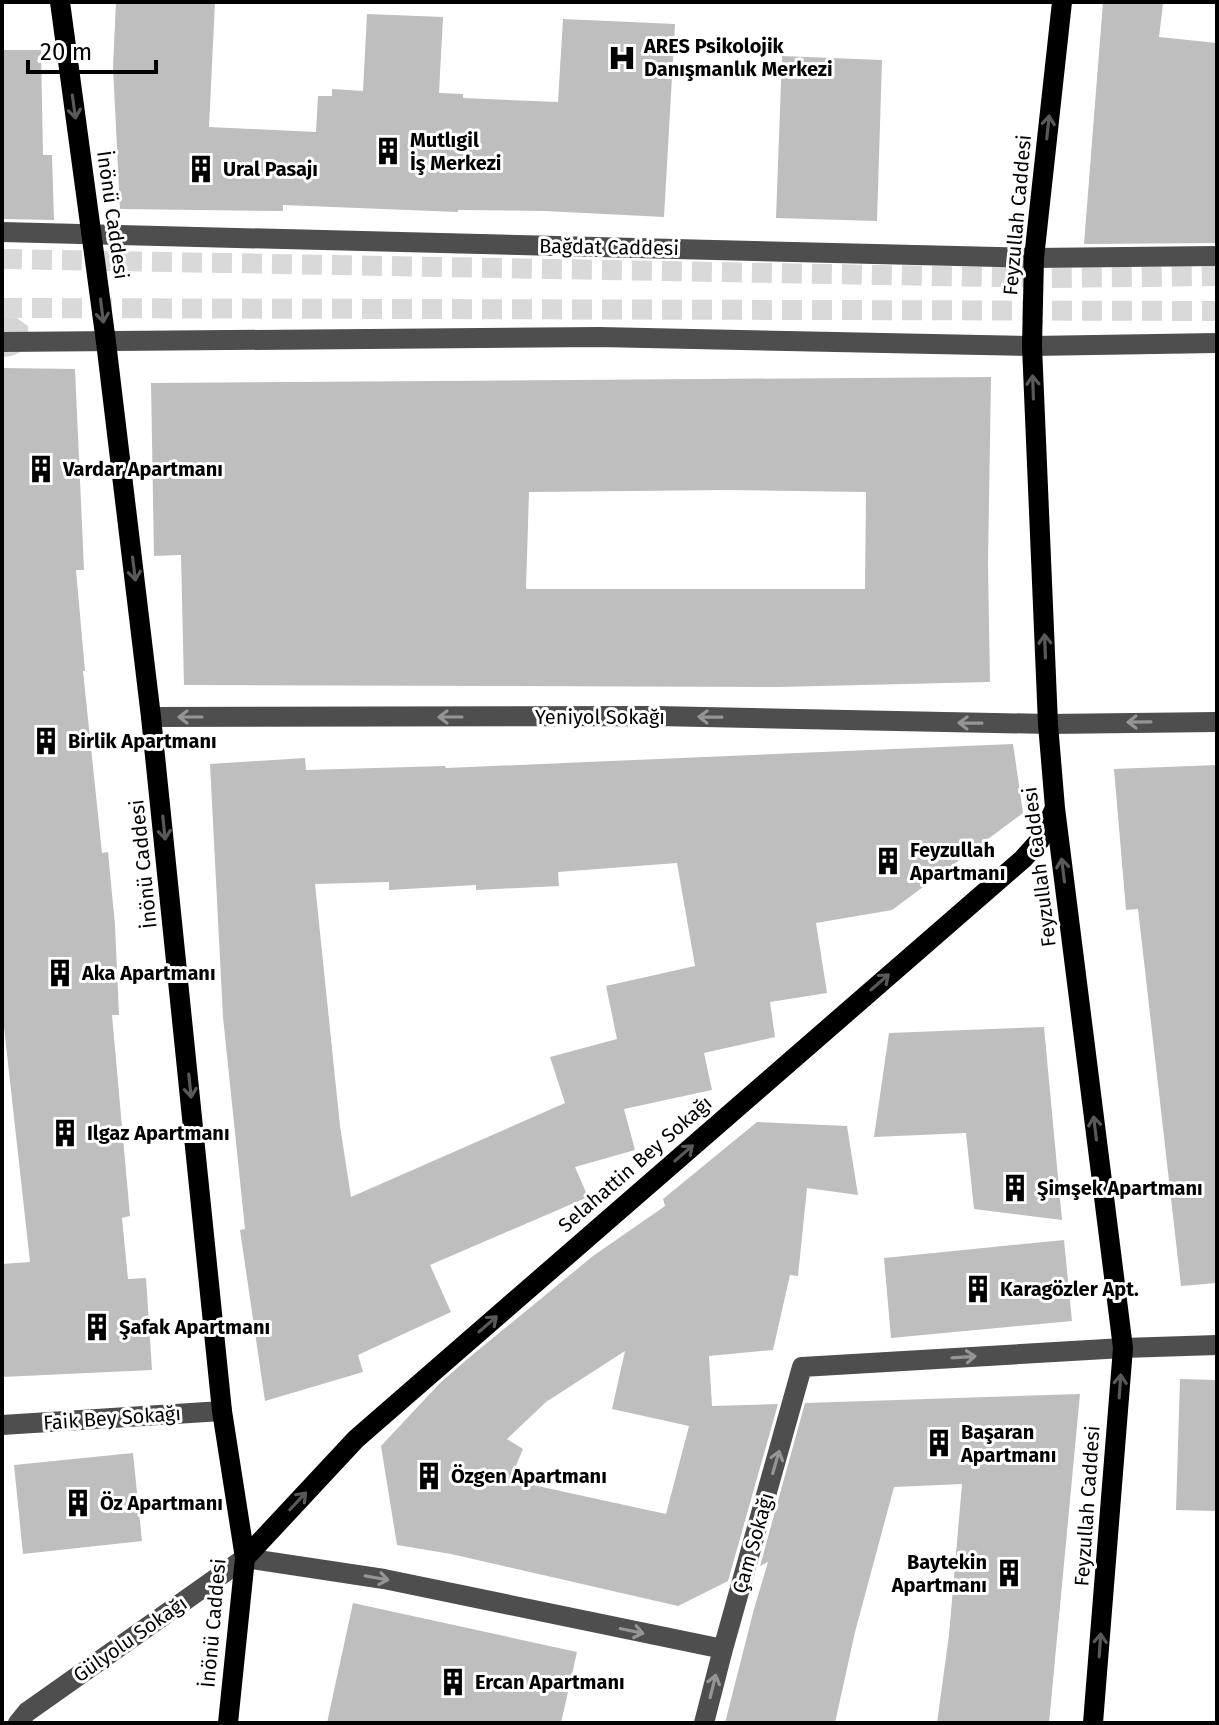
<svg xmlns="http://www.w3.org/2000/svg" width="1219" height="1725" font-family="'Fira Sans',sans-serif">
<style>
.green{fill:#d5d5d5}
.building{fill:#bebebe;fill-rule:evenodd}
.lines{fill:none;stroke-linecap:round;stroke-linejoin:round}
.major-tunnel{stroke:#d9d9d9;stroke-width:20;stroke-dasharray:20 10;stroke-linecap:butt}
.minor{stroke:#4e4e4e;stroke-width:20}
.major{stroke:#000;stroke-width:20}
.oneway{stroke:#595959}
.oneway2{stroke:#959595}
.labels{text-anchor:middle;stroke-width:6;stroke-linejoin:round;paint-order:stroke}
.poi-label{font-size:20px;font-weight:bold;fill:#000;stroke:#fff;text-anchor:start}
.street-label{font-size:20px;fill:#000;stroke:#fff}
</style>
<rect width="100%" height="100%" fill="#fff"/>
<path class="green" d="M 2,314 L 14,316 L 28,326 C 29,347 23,356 2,357 Z"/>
<path class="building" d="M 116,2 L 215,2 L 209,127 L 316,132 L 318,96 L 332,96 L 332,89 L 363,91 L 367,14 L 443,17 L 439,93 L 463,94 L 463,98 L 558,102 L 563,19 L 675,24 L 664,217 L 545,211 L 458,210 L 458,212 L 283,205 L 283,211 L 120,209 L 113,67 Z
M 1103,2 L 1163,4 L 1159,37 L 1217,43 L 1217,243 L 1084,244 Z
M 2,50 L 41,50 L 43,155 L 52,155 L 54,220 L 2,219 Z
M 782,56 L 882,60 L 877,221 L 776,218 Z
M 2,368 L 75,369 L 84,570 L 76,570 L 85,671 L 83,671 L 102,853 L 108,852 L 115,925 L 119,1015 L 112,1015 L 130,1216 L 122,1218 L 128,1279 L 146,1278 L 152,1370 L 2,1377 L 2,1264 L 30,1262 L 2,1009 Z
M 991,377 L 988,564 L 990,682 L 778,687 L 184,685 L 181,555 L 154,556 L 151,383 ZM 728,490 L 866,492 L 865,589 L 526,589 L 529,492 Z
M 1013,744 L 1023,813 L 892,910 L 816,923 L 827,993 L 770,1002 L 775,1037 L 704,1053 L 712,1090 L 624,1109 L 635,1150 L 575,1167 L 588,1197 L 430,1265 L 451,1312 L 358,1355 L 363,1372 L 265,1401 L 240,1230 L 245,1229 L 223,1017 L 210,764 L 305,758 L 306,770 L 445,766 L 446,768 ZM 677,863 L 695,966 L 606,986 L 617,1039 L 550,1057 L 565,1103 L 351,1197 L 340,1126 L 315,884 L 389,882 L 389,890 L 476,885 L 476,890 L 559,886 L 558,872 Z
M 1217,765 L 1217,1283 L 1181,1286 L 1138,909 L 1126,910 L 1114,769 Z
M 1044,1027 L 1062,1220 L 974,1209 L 966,1133 L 874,1137 L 889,1033 Z
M 757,1122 L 847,1126 L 858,1195 L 807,1188 L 798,1276 L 790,1275 L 773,1350 L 709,1356 L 712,1406 L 778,1404 L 728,1581 L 678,1606 L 451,1554 L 397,1545 L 381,1446 L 440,1383 L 471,1356 L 593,1256 L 665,1206 L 663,1199 ZM 625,1351 L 612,1409 L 689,1426 L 666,1514 L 510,1480 L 523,1449 L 507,1439 L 546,1402 Z
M 1064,1240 L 1072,1321 L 891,1338 L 884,1258 Z
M 1180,1379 L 1217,1380 L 1217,1511 L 1176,1510 Z
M 1080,1394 L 1049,1723 L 937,1723 L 949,1635 L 962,1484 L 894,1487 L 855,1632 L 835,1723 L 725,1723 L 754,1609 L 768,1562 L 760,1566 L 805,1403 Z
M 133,1453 L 142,1541 L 23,1554 L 14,1465 Z
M 353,1603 L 577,1652 L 561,1723 L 327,1723 Z"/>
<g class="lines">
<path class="major-tunnel" d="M 2,259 L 1047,278 L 1217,276
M 2,308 L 1217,311"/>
<path class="minor" d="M 2,232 L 1034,258 L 1217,256
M 2,342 L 599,337 L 1032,346 L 1217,343
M 151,717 L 656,716 L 1048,724 L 1217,722
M 2,1425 L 222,1411
M 18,1723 L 27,1712 L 245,1558 L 384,1579 L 723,1649 L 802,1367 L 1123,1348 L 1217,1345
M 704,1723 L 723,1649"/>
<path class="major" d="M 60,2 L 106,342 L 151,717 L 222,1411 L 245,1558 L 228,1723
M 1062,2 L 1034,258 L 1032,346 L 1048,724 L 1055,808 L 1123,1348 L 1093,1723
M 245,1558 L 356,1439 L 1023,859 L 1040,840 L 1055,808"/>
</g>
<defs><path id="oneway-shaft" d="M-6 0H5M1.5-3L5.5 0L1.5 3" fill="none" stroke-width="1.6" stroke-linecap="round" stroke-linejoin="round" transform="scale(2)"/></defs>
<g class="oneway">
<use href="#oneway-shaft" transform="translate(74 107) rotate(82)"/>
<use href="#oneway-shaft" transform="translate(1048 127) rotate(-84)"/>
<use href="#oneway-shaft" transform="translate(102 311) rotate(83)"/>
<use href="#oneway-shaft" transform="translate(1033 387) rotate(-92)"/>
<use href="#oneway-shaft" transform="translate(134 569) rotate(83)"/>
<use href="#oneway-shaft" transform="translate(1045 646) rotate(-92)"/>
<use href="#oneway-shaft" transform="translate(164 828) rotate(84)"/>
<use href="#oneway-shaft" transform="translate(1063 870) rotate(-97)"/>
<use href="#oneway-shaft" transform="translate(880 982) rotate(-41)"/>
<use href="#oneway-shaft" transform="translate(190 1086) rotate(84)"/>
<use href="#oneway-shaft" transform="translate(1095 1128) rotate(-97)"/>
<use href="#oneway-shaft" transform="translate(684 1153) rotate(-41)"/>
<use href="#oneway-shaft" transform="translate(488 1324) rotate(-41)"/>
<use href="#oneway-shaft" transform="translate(1120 1386) rotate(-86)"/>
<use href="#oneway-shaft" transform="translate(298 1501) rotate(-47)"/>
<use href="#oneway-shaft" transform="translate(1100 1645) rotate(-86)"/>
</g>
<g class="oneway2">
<use href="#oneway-shaft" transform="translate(190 717) rotate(180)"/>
<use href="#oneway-shaft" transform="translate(450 717) rotate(180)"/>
<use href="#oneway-shaft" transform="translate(710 717) rotate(-179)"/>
<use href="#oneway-shaft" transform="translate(1139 722) rotate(179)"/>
<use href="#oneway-shaft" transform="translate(970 723) rotate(-179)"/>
<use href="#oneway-shaft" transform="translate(964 1357) rotate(-4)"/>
<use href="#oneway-shaft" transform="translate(776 1462) rotate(-74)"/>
<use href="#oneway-shaft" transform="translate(377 1578) rotate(10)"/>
<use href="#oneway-shaft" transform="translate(632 1631) rotate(12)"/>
<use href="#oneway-shaft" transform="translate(713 1686) rotate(-76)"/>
</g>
<defs>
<symbol id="hospital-bare" viewBox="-9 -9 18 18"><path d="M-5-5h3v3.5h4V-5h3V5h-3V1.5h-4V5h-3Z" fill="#000" stroke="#fff" stroke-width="2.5" paint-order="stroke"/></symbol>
<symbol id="building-bare" viewBox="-9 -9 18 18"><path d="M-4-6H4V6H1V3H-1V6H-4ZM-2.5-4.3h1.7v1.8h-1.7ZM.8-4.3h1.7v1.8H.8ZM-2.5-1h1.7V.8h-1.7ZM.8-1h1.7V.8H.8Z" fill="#000" stroke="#fff" stroke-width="2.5" paint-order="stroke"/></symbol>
</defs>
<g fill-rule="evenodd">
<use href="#hospital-bare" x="602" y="38" width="40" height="40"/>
<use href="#building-bare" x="368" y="131" width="40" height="40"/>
<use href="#building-bare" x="181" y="149" width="40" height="40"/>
<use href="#building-bare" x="21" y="449" width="40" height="40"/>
<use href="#building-bare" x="26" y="721" width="40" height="40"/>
<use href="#building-bare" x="868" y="841" width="40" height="40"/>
<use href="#building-bare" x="40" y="953" width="40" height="40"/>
<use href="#building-bare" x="45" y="1113" width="40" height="40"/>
<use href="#building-bare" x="995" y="1168" width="40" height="40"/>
<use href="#building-bare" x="958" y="1269" width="40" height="40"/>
<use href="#building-bare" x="77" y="1307" width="40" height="40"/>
<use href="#building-bare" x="919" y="1423" width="40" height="40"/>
<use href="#building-bare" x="409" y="1456" width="40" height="40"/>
<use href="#building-bare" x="58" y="1483" width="40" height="40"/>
<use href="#building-bare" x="989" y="1553" width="40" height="40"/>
<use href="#building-bare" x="433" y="1662" width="40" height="40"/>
</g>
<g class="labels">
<g class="poi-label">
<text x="644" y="53">ARES Psikolojik<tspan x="644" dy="23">Danışmanlık Merkezi</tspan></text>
<text x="410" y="147">Mutlıgil<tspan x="410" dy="23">İş Merkezi</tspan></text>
<text x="223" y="176">Ural Pasajı</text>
<text x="63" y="476">Vardar Apartmanı</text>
<text x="68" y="748">Birlik Apartmanı</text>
<text x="910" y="857">Feyzullah<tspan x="910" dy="23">Apartmanı</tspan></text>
<text x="82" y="980">Aka Apartmanı</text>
<text x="87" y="1140">Ilgaz Apartmanı</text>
<text x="1037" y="1195">Şimşek Apartmanı</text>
<text x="1000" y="1296">Karagözler Apt.</text>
<text x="119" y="1334">Şafak Apartmanı</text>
<text x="961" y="1439">Başaran<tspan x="961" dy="23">Apartmanı</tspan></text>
<text x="451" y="1483">Özgen Apartmanı</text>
<text x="100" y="1510">Öz Apartmanı</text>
<text x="987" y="1569" text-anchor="end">Baytekin<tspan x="987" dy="23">Apartmanı</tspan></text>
<text x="475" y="1689">Ercan Apartmanı</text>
</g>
<g class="street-label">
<text transform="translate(113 215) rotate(82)" y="7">İnönü Caddesi</text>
<text transform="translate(1017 215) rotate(-85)" y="7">Feyzullah Caddesi</text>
<text transform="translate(609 247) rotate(1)" y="7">Bağdat Caddesi</text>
<text x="600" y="724">Yeniyol Sokağı</text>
<text transform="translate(143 864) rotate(-96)" y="7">İnönü Caddesi</text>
<text transform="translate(1039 867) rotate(-97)" y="7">Feyzullah Caddesi</text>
<text transform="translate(635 1164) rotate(-41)" y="7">Selahattin Bey Sokağı</text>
<text transform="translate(112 1418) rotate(-4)" y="7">Faik Bey Sokağı</text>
<text transform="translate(1087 1506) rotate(-86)" y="7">Feyzullah Caddesi</text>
<text transform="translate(753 1543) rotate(-74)" y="7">Çam Sokağı</text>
<text transform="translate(213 1623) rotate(-85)" y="7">İnönü Caddesi</text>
<text transform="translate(130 1639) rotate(-35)" y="7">Gülyolu Sokağı</text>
</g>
</g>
<rect width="1219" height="1725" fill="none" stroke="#000000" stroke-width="8"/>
<path d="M28 60v12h128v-12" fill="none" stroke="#000000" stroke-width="4"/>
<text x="40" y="60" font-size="24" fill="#000000" stroke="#ffffff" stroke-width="6" paint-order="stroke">20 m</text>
</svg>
